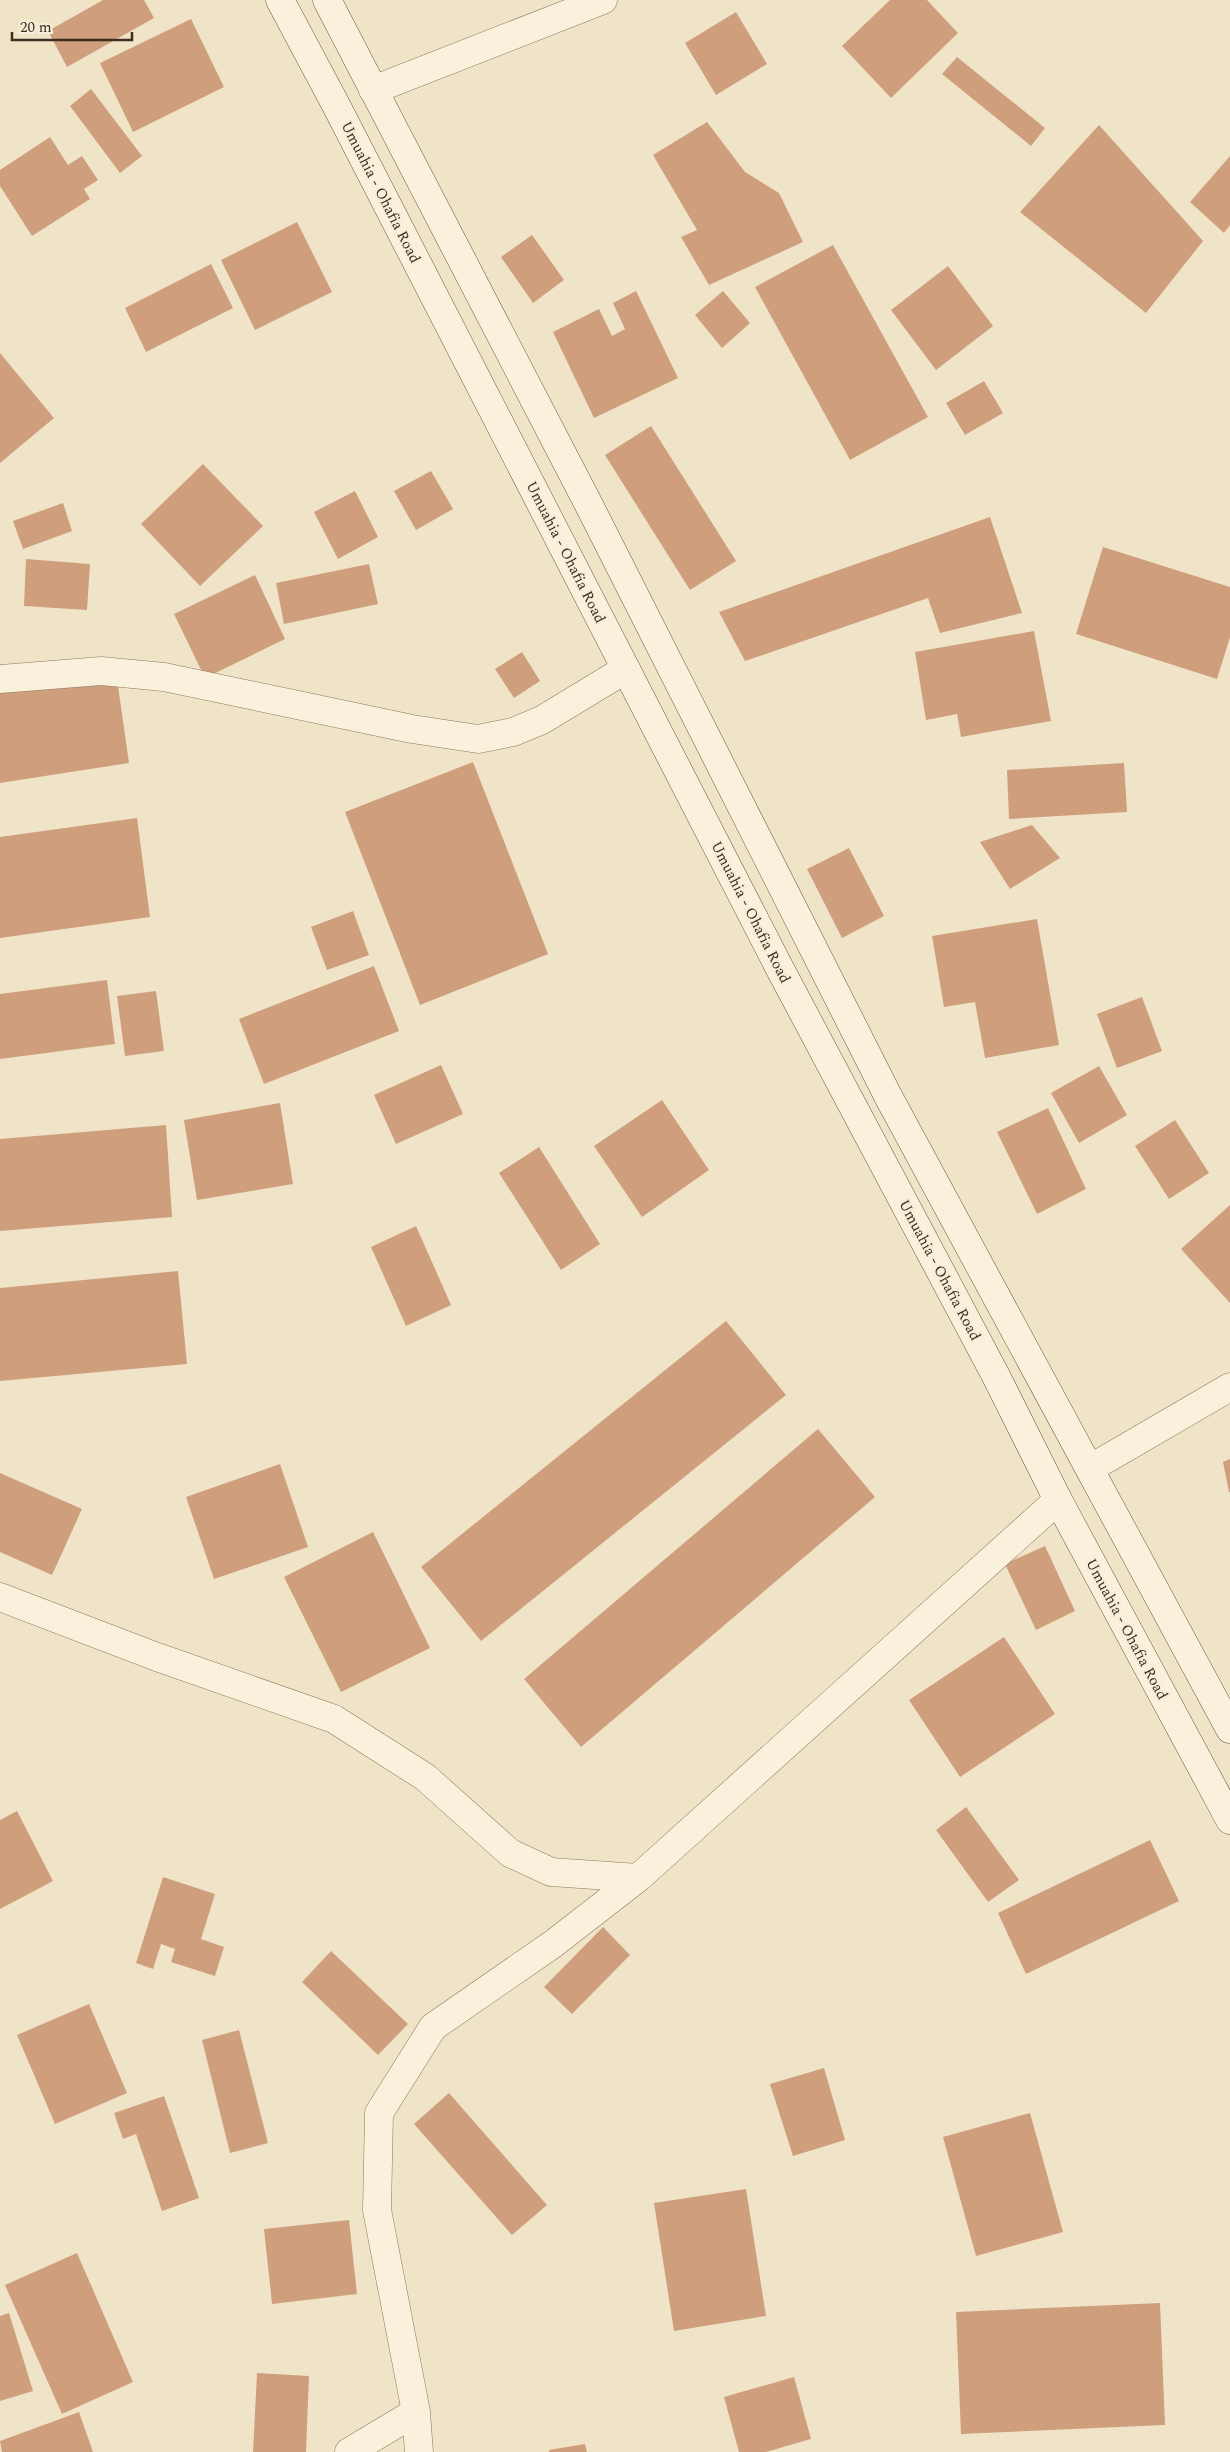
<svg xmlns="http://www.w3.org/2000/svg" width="1230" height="2452" font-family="Spectral,serif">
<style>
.building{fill:#cf9f7d}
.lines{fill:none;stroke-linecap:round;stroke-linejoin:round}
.minor-casing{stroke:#8d765c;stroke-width:29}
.secondary-casing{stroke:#6f573f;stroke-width:29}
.minor{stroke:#faf1dc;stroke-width:28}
.secondary{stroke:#faf1dc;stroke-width:28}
.labels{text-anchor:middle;stroke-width:5;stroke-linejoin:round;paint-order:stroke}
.street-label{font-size:15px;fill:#3d2e20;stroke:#f7eed8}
</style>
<rect width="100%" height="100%" fill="#f0e4c8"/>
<path class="building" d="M 103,0 L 144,0 L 154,18 L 67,67 L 48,31 Z
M 890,0 L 927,0 L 958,33 L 891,98 L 842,46 Z
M 736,12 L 767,64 L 716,95 L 685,43 Z
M 191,19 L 224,87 L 133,132 L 100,63 Z
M 957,57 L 1045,128 L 1031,146 L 942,74 Z
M 91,89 L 142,156 L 120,173 L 70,106 Z
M 707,122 L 745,172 L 779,193 L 803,242 L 709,285 L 681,237 L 697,230 L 653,155 Z
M 1099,125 L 1203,241 L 1146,313 L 1020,212 Z
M 50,137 L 68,165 L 82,156 L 98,180 L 84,189 L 90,199 L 32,236 L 0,186 L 0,170 Z
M 1230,156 L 1230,225 L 1224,233 L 1190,202 Z
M 297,222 L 332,292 L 255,330 L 221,260 Z
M 532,235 L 564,280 L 533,303 L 501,257 Z
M 833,245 L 928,417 L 850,460 L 755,287 Z
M 211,264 L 233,308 L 146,352 L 125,308 Z
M 948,266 L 993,326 L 936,370 L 891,310 Z
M 636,291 L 678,378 L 594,418 L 553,332 L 599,309 L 612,336 L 625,329 L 613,303 Z
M 723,291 L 750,323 L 722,348 L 695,315 Z
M 0,353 L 54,418 L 0,463 Z
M 984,381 L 1003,413 L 965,435 L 946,403 Z
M 651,426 L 736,561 L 690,590 L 605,455 Z
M 203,464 L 263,526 L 200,586 L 141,524 Z
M 431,471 L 453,509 L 416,530 L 394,491 Z
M 355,491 L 378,537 L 338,559 L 314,512 Z
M 63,503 L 72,531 L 23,549 L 13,521 Z
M 990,517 L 1022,613 L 940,633 L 928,598 L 745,661 L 719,612 Z
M 1103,547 L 1230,587 L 1230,637 L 1217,679 L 1076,634 Z
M 26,559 L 90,564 L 87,610 L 24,606 Z
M 369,564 L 378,604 L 284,624 L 276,583 Z
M 255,575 L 285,639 L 205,678 L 174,614 Z
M 1034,631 L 1051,721 L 961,737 L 957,714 L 926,720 L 915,652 Z
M 522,652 L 540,681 L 514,698 L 495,669 Z
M 116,672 L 129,763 L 0,783 L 0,690 Z
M 473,762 L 548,954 L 420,1005 L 345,812 Z
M 1124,763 L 1127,812 L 1009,819 L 1007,770 Z
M 137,818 L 150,917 L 0,938 L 0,837 Z
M 1032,825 L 1060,858 L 1010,889 L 980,842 Z
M 849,848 L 884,916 L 842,938 L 807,869 Z
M 353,911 L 369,955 L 327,970 L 311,927 Z
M 1037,919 L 1059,1045 L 985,1058 L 975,1002 L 944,1007 L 932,936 Z
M 374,966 L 399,1031 L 264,1084 L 239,1019 Z
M 107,980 L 115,1044 L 0,1059 L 0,994 Z
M 156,991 L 164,1051 L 125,1056 L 117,996 Z
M 1142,997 L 1162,1051 L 1117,1068 L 1097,1014 Z
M 441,1065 L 463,1114 L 396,1144 L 374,1095 Z
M 1099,1066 L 1127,1115 L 1079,1143 L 1051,1093 Z
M 662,1100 L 709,1170 L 642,1217 L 594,1146 Z
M 280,1103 L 293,1184 L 197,1200 L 184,1120 Z
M 1048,1108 L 1086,1189 L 1037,1214 L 997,1132 Z
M 1175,1120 L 1209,1173 L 1169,1199 L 1135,1146 Z
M 166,1125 L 172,1217 L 0,1231 L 0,1139 Z
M 539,1147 L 600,1244 L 561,1270 L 499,1173 Z
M 1230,1205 L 1230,1303 L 1181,1249 Z
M 416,1226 L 451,1305 L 406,1326 L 371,1247 Z
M 178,1271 L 187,1364 L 0,1381 L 0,1288 Z
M 726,1321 L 786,1395 L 481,1641 L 421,1567 Z
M 818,1429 L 875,1497 L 581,1747 L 524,1679 Z
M 1230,1459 L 1230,1492 L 1229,1492 L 1223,1462 Z
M 280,1464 L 308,1547 L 214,1579 L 186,1497 Z
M 0,1473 L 82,1509 L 52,1575 L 0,1552 Z
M 373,1532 L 430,1648 L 341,1692 L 284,1577 Z
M 1045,1546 L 1075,1611 L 1036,1630 L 1005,1564 Z
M 1004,1637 L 1055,1714 L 960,1777 L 909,1700 Z
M 966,1807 L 1019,1880 L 988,1902 L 936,1830 Z
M 17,1811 L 53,1881 L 0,1909 L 0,1820 Z
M 1150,1840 L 1179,1901 L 1026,1974 L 998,1913 Z
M 163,1877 L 215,1894 L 201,1939 L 224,1947 L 215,1976 L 171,1962 L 175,1949 L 161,1944 L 153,1969 L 136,1963 Z
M 603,1927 L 630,1955 L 572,2014 L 544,1987 Z
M 331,1951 L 408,2024 L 378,2055 L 302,1982 Z
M 89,2004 L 127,2093 L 55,2124 L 17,2035 Z
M 239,2030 L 268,2143 L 230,2153 L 202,2040 Z
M 824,2068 L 845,2140 L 793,2156 L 770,2084 Z
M 449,2093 L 547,2205 L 512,2235 L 414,2124 Z
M 164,2096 L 199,2198 L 162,2211 L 136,2134 L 123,2139 L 114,2113 Z
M 1030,2113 L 1063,2232 L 976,2256 L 943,2137 Z
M 746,2189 L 766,2316 L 674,2331 L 654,2203 Z
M 349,2220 L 357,2294 L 272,2304 L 264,2229 Z
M 77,2253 L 133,2382 L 62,2414 L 5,2285 Z
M 1160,2303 L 1165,2425 L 961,2434 L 956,2312 Z
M 9,2313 L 33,2391 L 0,2401 L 0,2316 Z
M 257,2373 L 309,2376 L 306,2452 L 253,2452 Z
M 794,2377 L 811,2439 L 766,2452 L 739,2452 L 724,2397 Z
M 79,2412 L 93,2452 L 2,2452 L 0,2441 Z
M 585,2444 L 587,2452 L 549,2452 L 549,2450 Z"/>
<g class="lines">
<defs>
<path id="minor" d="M 373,90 L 603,0
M 0,679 L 101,671 L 164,677 L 412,729 L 478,739 L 513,732 L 542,720 L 626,669
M 1091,1468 L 1230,1387
M 0,1597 L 157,1657 L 334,1719 L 425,1777 L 510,1853 L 551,1872 L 638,1878
M 349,2452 L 416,2412
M 419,2452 L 416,2412 L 377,2210 L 379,2113 L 433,2027 L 553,1944 L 638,1878 L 1058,1500"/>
<path id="secondary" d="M 280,0 L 337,107 L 779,967 L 996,1376 L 1058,1500 L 1230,1820
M 327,0 L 591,509 L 888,1096 L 1230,1729"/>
</defs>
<use href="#minor" class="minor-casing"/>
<use href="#secondary" class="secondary-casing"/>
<use href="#minor" class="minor"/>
<use href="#secondary" class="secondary"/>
</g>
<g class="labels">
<g class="street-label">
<text transform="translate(381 192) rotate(63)" y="5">Umuahia - Ohafia Road</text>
<text transform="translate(566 552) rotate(63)" y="5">Umuahia - Ohafia Road</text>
<text transform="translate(751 912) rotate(63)" y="5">Umuahia - Ohafia Road</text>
<text transform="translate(940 1270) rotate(62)" y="5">Umuahia - Ohafia Road</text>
<text transform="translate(1127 1629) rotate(62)" y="5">Umuahia - Ohafia Road</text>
</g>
</g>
<path d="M12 32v8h120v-8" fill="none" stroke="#3d2e20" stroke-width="2.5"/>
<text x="20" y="32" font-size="15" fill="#3d2e20" stroke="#f7eed8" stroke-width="4" paint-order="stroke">20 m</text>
</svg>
